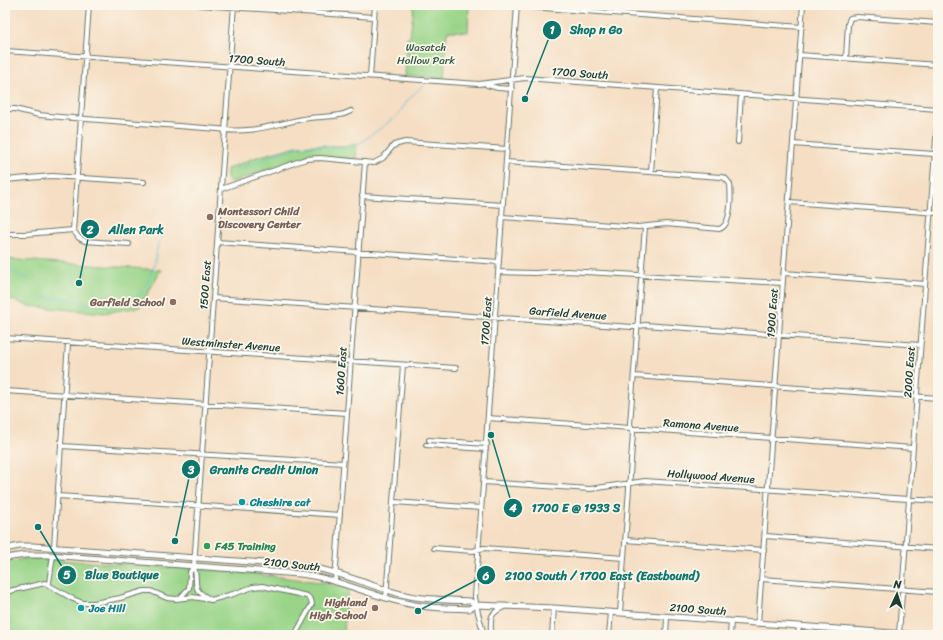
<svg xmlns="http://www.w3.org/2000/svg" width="943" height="640" font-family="Sriracha,sans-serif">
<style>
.green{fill:#99d488;stroke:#5c885e}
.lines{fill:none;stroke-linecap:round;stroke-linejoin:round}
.stream{stroke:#60c4de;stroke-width:1}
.minor-casing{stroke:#6a7566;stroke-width:6}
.major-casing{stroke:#6a7566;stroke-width:7}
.minor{stroke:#fff;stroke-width:4}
.major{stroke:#fff;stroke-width:5}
.education-dot{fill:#8d6e63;stroke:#fbf7ec;stroke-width:1.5}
.culture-dot{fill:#0f9aa8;stroke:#fbf7ec;stroke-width:1.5}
.leisure-dot{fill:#2e9e5b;stroke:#fbf7ec;stroke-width:1.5}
.labels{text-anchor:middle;stroke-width:3.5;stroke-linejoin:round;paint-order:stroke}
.park-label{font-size:11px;fill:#375b45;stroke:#fbf7ec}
.street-label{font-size:11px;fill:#1f3d34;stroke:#fbf7ec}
.education-label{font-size:11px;font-weight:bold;fill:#785e54;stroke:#fbf7ec;text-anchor:end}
.culture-label{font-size:11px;font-weight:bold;fill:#0d838f;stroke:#fbf7ec;text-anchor:start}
.leisure-label{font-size:11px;font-weight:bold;fill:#27864d;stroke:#fbf7ec;text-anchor:start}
.leader{fill:none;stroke:#0f766e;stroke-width:1.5}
.callout-dot{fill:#0f766e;stroke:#fbf7ec;stroke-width:1.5}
.mark-label{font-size:12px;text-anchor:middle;font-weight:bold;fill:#fff}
.callout-label{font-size:12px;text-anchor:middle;font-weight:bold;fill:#0f766e;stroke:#fbf7ec;stroke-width:3.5;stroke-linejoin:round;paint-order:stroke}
</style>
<rect width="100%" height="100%" fill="#fbf7ec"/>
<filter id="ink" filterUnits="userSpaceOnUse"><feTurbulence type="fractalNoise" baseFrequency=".025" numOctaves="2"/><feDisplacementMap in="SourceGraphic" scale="8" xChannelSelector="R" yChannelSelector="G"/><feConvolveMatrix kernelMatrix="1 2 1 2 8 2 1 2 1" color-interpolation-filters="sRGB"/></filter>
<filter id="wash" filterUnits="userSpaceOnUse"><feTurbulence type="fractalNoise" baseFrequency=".012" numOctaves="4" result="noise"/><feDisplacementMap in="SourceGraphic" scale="16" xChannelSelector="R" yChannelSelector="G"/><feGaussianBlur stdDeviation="0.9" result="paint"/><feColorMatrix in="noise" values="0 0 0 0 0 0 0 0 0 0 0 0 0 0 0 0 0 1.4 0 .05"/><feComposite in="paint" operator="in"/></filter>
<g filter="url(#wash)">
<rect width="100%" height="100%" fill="#f5dec3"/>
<path class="green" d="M 414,5 L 469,5 L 468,32 L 449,31 L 447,32 L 444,78 L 405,76 L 407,37 L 410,37 Z
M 357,143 L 356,159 L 307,156 L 230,183 L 227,178 L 227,169 L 254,158 L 297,146 L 316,145 L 344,146 Z
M 5,259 L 161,270 L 140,307 L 103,313 L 28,306 L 5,297 Z
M 30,558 L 239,572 L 328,583 L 349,590 L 346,602 L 344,635 L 5,635 L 5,562 Z"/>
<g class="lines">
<path class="stream" d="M 235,169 L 261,161 L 273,155 L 303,146 L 342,148 L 359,144 L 398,115 L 408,100 L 422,86
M 5,269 L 29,279
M 44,298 L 66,298 L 83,303 L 110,305 L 132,302 L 145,288 L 154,266 L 158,244 L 164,231"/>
</g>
</g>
<g filter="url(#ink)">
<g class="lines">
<defs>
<path id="minor" d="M 201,5 L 374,17
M 517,6 L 802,27
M 5,51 L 479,84 L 525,78 L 938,109
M 800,55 L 938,65
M 846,58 L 848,24 L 850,18 L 857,17 L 938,23
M 370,77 L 375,5
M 487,85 L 498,88 L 512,89
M 5,109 L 15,109 L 39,115 L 60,117 L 218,129 C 253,135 276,123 309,118 C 323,116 338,118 351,111
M 738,142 L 741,94
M 793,144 L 934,154
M 651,172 L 657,88
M 5,180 L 52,176 L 144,182
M 221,189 L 306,159 L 320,158 L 374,163 L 383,158 L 394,145 L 405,142 L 507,149
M 362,196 L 503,205
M 789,202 L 938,213
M 502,217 L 638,227 L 666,224 L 719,229 C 732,226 731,195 730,184 L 725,178 L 721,177 L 506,162
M 73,230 L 89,5
M 73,230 L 79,238 L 85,241 L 129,244
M 5,234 L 26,234 L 73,230
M 217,242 L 499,262
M 498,272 L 535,273 L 567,271 L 783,283
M 784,273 L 925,284
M 213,298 L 632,327 L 645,325 L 920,345
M 5,338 L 456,368
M 634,376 L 938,398
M 5,391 L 347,413
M 488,418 L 913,448
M 429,440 L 487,444
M 426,445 L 486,449
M 61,446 L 343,463
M 484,482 L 590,489 L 645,481 L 938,501
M 58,496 L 340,515
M 394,502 L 481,508
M 765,536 L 938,549
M 625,540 L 764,550
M 5,542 L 10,548
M 54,547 L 68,343
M 434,548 L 473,551 L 484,548 L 624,558
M 762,579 L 938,592
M 335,581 L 365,162
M 49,583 L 53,555
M 5,592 L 45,583 L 73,599 L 83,603 L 94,603 L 120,598 L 144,591 L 151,591 L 167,598 L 176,599 L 193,597 L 211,600 L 233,594 L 253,587 L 262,586 L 307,596 L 311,600 L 312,604 L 295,635
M 180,598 L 189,588 L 190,572 L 194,566
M 386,598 L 403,365
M 211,600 C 188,587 200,586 194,566 L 234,5
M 620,613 L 633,433 L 630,424 L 645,227
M 758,623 L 803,5
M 899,634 L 938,112
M 484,635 L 478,613 L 475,597 L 517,5
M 491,635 C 491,619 488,614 504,607
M 552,635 L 554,608
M 609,635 L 611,613
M 666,635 L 667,617
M 730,635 L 731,621
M 798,635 L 799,626"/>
<path id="major" d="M 5,549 L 19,546 L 33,546 L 305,566 C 340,571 371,587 405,595 C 426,600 448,600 470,601 L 476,605 L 554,608 L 919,635
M 5,558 L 25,555 L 48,555 L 300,574 C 335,578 367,594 401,602 C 423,608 446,608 469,609 L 476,605"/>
</defs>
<use href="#minor" class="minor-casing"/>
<use href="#major" class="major-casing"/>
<use href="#minor" class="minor"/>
<use href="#major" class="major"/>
</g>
</g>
<g class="education-dot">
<circle cx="210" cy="217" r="4"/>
<circle cx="173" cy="302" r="4"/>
<circle cx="375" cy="608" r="4"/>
</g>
<g class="culture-dot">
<circle cx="242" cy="502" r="4"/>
<circle cx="81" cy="608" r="4"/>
</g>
<circle class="leisure-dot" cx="207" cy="546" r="4"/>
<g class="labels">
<g class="park-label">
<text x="426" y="51">Wasatch<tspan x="426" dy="13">Hollow Park</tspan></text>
</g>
<g class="street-label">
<text transform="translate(257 60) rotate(4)" y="4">1700 South</text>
<text transform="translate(580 73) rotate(4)" y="4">1700 South</text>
<text transform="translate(205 285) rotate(-86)" y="4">1500 East</text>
<text transform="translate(568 313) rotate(4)" y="4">Garfield Avenue</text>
<text transform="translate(772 313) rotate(-86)" y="4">1900 East</text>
<text transform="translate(486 321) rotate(-86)" y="4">1700 East</text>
<text transform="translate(231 344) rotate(4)" y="4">Westminster Avenue</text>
<text transform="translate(341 371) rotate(-86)" y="4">1600 East</text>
<text transform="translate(909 372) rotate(-86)" y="4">2000 East</text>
<text transform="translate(701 425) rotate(4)" y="4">Ramona Avenue</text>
<text transform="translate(711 476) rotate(4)" y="4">Hollywood Avenue</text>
<text transform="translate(292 564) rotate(6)" y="4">2100 South</text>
<text transform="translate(698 609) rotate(4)" y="4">2100 South</text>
</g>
<g class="education-label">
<text x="218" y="215" text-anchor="start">Montessori Child<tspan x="218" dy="13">Discovery Center</tspan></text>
<text x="165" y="306">Garfield School</text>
<text x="367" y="606">Highland<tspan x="367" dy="13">High School</tspan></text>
</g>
<g class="culture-label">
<text x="250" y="506">Cheshire cat</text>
<text x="89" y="612">Joe Hill</text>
</g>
<g class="leisure-label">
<text x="215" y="550">F45 Training</text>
</g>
</g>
<path class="leader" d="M525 99L552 30M79 283L90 229M175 541L191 469M491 435L513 508M38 527L67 575M418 611L486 575"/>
<g class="callout-dot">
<circle cx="525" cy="99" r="4"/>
<circle cx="79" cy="283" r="4"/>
<circle cx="175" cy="541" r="4"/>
<circle cx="491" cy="435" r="4"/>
<circle cx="38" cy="527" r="4"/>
<circle cx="418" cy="611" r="4"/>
<circle cx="552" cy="30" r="10"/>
<circle cx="90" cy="229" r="10"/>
<circle cx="191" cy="469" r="10"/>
<circle cx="513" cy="508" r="10"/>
<circle cx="67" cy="575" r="10"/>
<circle cx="486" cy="575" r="10"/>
</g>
<g class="mark-label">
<text x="552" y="34">1</text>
<text x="90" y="234">2</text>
<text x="191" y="474">3</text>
<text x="513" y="512">4</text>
<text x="67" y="579">5</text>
<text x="486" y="580">6</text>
</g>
<g class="callout-label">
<text x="596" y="34">Shop n Go</text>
<text x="136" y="234">Allen Park</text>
<text x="264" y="474">Granite Credit Union</text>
<text x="576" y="512">1700 E @ 1933 S</text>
<text x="122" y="579">Blue Boutique</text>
<text x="602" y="580">2100 South / 1700 East (Eastbound)</text>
</g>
<rect width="943" height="640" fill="none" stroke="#fbf7ec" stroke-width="20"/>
<g transform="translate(897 594) rotate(4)" stroke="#fbf7ec" stroke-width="3" paint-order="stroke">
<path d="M0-3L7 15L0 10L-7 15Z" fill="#1f3d34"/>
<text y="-6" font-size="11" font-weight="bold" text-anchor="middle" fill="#1f3d34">N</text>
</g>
</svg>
